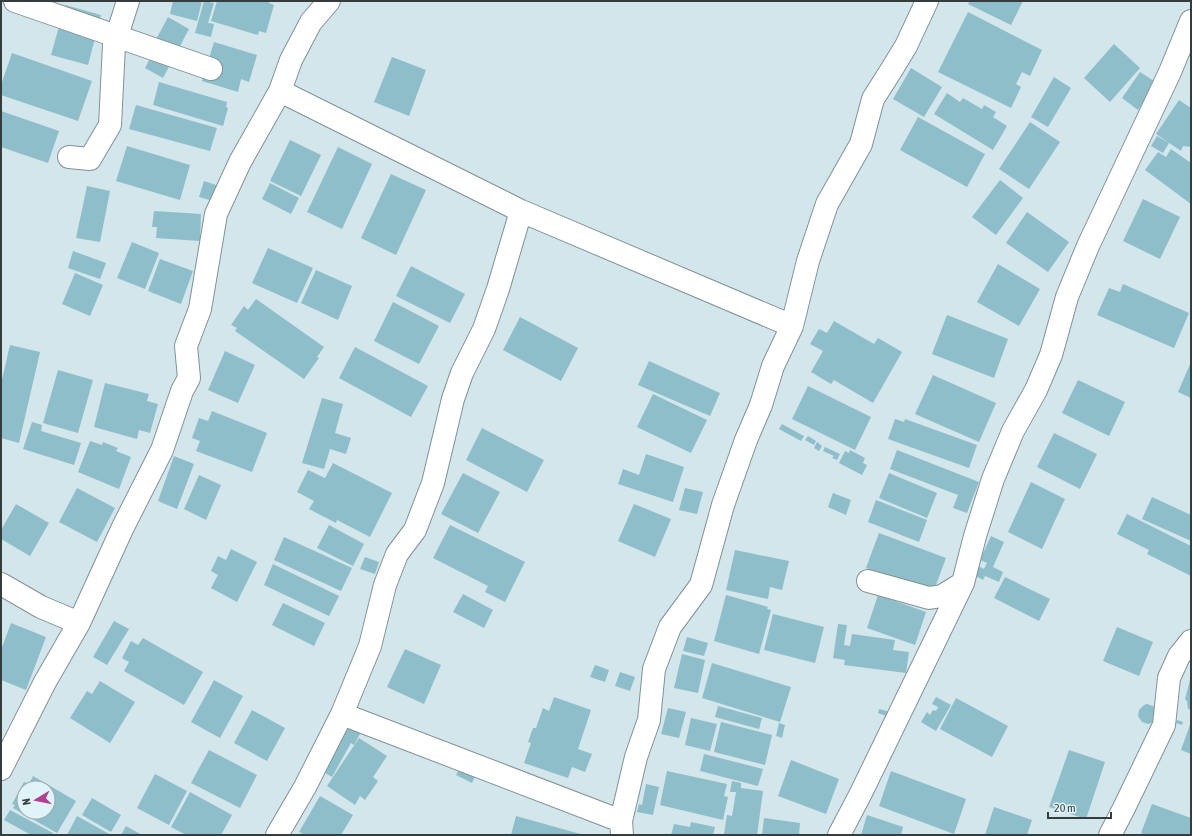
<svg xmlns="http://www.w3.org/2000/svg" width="1192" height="836" font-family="'Asap Condensed',sans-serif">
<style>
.building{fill:#8ebeca;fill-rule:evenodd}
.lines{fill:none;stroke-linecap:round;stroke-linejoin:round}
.street-casing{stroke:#809296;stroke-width:24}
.street{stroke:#fff;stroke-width:22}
</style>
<rect width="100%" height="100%" fill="#d3e6eb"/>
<path class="building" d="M 173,1 L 202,1 L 197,21 L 170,14 Z
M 204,1 L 214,3 L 208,23 L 214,24 L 211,37 L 195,33 Z
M 217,1 L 270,1 L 269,3 L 274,5 L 266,33 L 259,31 L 258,35 L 211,21 Z
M 970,1 L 1023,1 L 1011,25 L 968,4 Z
M 65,5 L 101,15 L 88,65 L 51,55 Z
M 968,12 L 1042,50 L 1030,76 L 1022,72 L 1016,84 L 1021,87 L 1011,108 L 938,72 Z
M 168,17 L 189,29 L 163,78 L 145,68 L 155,49 L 152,47 Z
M 214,42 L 257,55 L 249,82 L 241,79 L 238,92 L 202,81 Z
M 1114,44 L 1140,68 L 1110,102 L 1084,78 Z
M 12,53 L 92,81 L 78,121 L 1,95 L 1,85 Z
M 392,57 L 426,70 L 409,116 L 374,102 Z
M 911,68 L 942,87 L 924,117 L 893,99 Z
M 1140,72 L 1157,83 L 1138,110 L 1122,98 Z
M 1054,77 L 1071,88 L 1048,127 L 1031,117 Z
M 159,82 L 227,102 L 226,107 L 228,108 L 223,126 L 153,105 Z
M 947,93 L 960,102 L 963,98 L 982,109 L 984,105 L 996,112 L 993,117 L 1007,126 L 993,150 L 934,114 Z
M 1179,100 L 1191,108 L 1191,147 L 1183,146 L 1181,151 L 1156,134 Z
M 136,105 L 217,128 L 210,151 L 129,129 Z
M 1,111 L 59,131 L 48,163 L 1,147 Z
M 918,117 L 985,154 L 967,187 L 900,150 Z
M 1030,122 L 1060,142 L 1029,189 L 999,169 Z
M 1157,136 L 1169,143 L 1163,153 L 1151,146 Z
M 290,140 L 321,155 L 301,196 L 270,181 Z
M 127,146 L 190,165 L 180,200 L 116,181 Z
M 338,147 L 372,164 L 342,229 L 307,212 Z
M 1171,149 L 1191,163 L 1191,204 L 1145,170 L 1158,152 L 1166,157 Z
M 391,174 L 426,190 L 396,255 L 361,238 Z
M 1000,180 L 1023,198 L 996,235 L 972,217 Z
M 204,181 L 222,187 L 217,202 L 199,197 Z
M 270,183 L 299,198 L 291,214 L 262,199 Z
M 87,186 L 110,191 L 100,242 L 76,238 Z
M 1143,199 L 1180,217 L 1160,259 L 1123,241 Z
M 154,211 L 201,214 L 200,241 L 156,238 L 157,227 L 152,227 Z
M 1027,212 L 1069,242 L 1048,272 L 1006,243 Z
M 132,242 L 159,253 L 145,289 L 117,278 Z
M 268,248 L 313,268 L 297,303 L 252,283 Z
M 73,251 L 106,263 L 100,279 L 68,268 Z
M 160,259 L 193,271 L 181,304 L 148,291 Z
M 998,264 L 1040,289 L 1019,326 L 977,302 Z
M 411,266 L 465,294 L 450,323 L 396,296 Z
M 316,270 L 352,286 L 338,320 L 301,303 Z
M 75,273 L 103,285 L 90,316 L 62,304 Z
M 1123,284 L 1189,313 L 1174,348 L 1097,315 L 1109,288 L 1120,292 Z
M 256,299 L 324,347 L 317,357 L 319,358 L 304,379 L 235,331 L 237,328 L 231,325 L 244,306 L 248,310 Z
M 393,302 L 439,326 L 419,364 L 374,341 Z
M 947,315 L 1008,339 L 994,378 L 932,354 Z
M 520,317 L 578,348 L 561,381 L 503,350 Z
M 834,321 L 874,344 L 878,338 L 902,352 L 873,403 L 834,380 L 831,384 L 811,372 L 823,351 L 810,344 L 819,329 L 827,333 Z
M 10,345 L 40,352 L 19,443 L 1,438 L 1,384 Z
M 355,347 L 428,386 L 411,417 L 339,378 Z
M 225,351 L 255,365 L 238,403 L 208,390 Z
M 649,361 L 720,393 L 710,416 L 638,385 Z
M 1191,362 L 1191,398 L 1178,392 Z
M 58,370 L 93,380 L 78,433 L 43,423 Z
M 933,375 L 996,403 L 979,442 L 915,414 Z
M 1078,380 L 1125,402 L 1109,436 L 1062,413 Z
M 105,383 L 149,394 L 147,401 L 158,404 L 150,433 L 139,430 L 137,439 L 94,427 Z
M 808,386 L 871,417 L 855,450 L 792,419 Z
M 653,394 L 707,420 L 691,453 L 637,427 Z
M 322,398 L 343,404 L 335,433 L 351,438 L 346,454 L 330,449 L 324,469 L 302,463 Z
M 212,411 L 267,433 L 252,472 L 196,451 L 200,441 L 192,438 L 199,418 L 208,421 Z
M 895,419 L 904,422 L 905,419 L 977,445 L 969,468 L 888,439 Z
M 32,422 L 42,425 L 41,431 L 81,443 L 74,465 L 23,449 Z
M 782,424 L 804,436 L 801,441 L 779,429 Z
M 482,428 L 544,460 L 527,492 L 466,460 Z
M 1054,433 L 1097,454 L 1080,489 L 1037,467 Z
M 808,436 L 816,441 L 814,445 L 805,440 Z
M 90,441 L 102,445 L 103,442 L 118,448 L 116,451 L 131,457 L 119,489 L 78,472 Z
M 817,442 L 822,446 L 819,451 L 814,448 Z
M 825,447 L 840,454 L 837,460 L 832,458 L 834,456 L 823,451 Z
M 850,450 L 865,458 L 863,463 L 867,465 L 862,475 L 839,463 L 845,451 L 849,453 Z
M 897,450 L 979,482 L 967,513 L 953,508 L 958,495 L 890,469 Z
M 646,454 L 684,467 L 673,502 L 618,484 L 623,469 L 639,475 Z
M 174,456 L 194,464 L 177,509 L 158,501 Z
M 333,463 L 392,493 L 370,537 L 337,520 L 336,523 L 309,509 L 314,501 L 297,492 L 308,470 L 325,478 Z
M 463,473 L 500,492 L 478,533 L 441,514 Z
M 889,473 L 937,493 L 927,518 L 879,498 Z
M 199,475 L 221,485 L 206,520 L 184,509 Z
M 1031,482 L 1065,499 L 1042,549 L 1008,532 Z
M 77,488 L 115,508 L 97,542 L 59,522 Z
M 685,488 L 703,492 L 697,514 L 679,510 Z
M 833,493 L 851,500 L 846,515 L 828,507 Z
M 1152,497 L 1191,515 L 1191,541 L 1142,519 Z
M 876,500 L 927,520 L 919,542 L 868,522 Z
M 16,504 L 49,523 L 30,556 L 1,539 L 1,530 Z
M 634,504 L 671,519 L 655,557 L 618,541 Z
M 1127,514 L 1191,546 L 1191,576 L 1147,554 L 1149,550 L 1117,534 Z
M 329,525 L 364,544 L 353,566 L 317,548 Z
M 450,525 L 525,562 L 505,602 L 485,592 L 488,586 L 433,558 Z
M 879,533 L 946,558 L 933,593 L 866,568 Z
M 991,536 L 1004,542 L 993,567 L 1003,572 L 999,582 L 985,576 L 983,580 L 974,575 L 978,566 L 984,569 L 987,563 L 980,560 Z
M 284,537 L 352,568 L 341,591 L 274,560 Z
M 231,549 L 257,562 L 237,602 L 211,588 L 218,575 L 211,571 L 218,556 L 226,560 Z
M 735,550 L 789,561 L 782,590 L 770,587 L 768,599 L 726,590 Z
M 365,557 L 379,562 L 375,574 L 360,569 Z
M 273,564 L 339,596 L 329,616 L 264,585 Z
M 1005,577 L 1050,599 L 1039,621 L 994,598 Z
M 463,594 L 493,610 L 484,628 L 453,612 Z
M 726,595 L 768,607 L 767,609 L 771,610 L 759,654 L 714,641 Z
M 878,595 L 926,612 L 915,645 L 867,628 Z
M 283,603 L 325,623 L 314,646 L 272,625 Z
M 773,614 L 824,627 L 815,663 L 764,650 Z
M 114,621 L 129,629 L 107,665 L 93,657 Z
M 11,623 L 46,637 L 26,690 L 1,680 L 1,650 Z
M 838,624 L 847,625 L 844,645 L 850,646 L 852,634 L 895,640 L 893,650 L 909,652 L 906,673 L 844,665 L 845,660 L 833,658 Z
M 1117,627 L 1153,642 L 1139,676 L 1103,661 Z
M 687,637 L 708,643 L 704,656 L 683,651 Z
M 143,638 L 203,672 L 184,705 L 124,671 L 129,662 L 122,658 L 131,641 L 138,645 Z
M 405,649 L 441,665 L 424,704 L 387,687 Z
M 682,654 L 705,660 L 698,693 L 674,688 Z
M 712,663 L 791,687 L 780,722 L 702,698 Z
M 595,665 L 609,670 L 605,682 L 590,677 Z
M 620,672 L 635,677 L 630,691 L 615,686 Z
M 214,680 L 243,696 L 220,738 L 191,722 Z
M 1190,680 L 1191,681 L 1191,710 L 1188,709 L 1187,701 L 1185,699 Z
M 100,681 L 135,702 L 110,743 L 70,718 L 87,691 L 92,694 Z
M 554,697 L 591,710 L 578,749 L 592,754 L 585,772 L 572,767 L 568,778 L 524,763 L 531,743 L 528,742 L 533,728 L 536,728 L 543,708 L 549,711 Z
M 936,697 L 951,705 L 936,731 L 921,722 L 927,712 L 930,715 L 933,710 L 936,711 L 938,707 L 932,704 Z
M 956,698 L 1008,726 L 992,757 L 940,729 Z
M 1147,704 L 1153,706 L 1156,708 L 1154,722 L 1148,724 L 1142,722 L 1138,716 L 1139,710 L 1144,705 Z
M 718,706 L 762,718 L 759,729 L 715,717 Z
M 668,708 L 686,712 L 679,738 L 661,734 Z
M 879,709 L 887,711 L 886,716 L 878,713 Z
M 252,710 L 285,728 L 267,761 L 234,743 Z
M 691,718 L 717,724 L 710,751 L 685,745 Z
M 1177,720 L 1183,722 L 1182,725 L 1176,723 Z
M 721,722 L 772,735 L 765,765 L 714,752 Z
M 1191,722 L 1191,754 L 1181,750 Z
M 346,723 L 361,732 L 354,745 L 351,743 L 332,777 L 320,770 Z
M 779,723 L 785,725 L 782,738 L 776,736 Z
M 359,738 L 387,756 L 373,777 L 378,781 L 365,800 L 360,796 L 355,805 L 327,786 Z
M 209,750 L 257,775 L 240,808 L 191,783 Z
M 1069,750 L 1105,762 L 1086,819 L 1049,807 Z
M 704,754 L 763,769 L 758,786 L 700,771 Z
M 791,760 L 839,779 L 826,814 L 778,796 Z
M 460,767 L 476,774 L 472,783 L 456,775 Z
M 667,771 L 727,784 L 724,796 L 728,797 L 723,820 L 660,805 Z
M 891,771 L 966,799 L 954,834 L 879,806 Z
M 155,774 L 187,791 L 169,825 L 137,808 Z
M 33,776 L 76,801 L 57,833 L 13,808 L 15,805 L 12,804 L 24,782 L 29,784 ZM 24,788 L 48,788 L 48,812 L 24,812 Z
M 732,781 L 741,783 L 741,788 L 763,791 L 757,835 L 724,834 L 727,815 L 732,816 L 736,792 L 730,792 Z
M 646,784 L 659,787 L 653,815 L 637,812 L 639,804 L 642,805 Z
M 190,792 L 232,815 L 221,835 L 186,835 L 171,827 Z
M 320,796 L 353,815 L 341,835 L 305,835 L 299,832 Z
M 92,798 L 121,815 L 111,832 L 82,815 Z
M 1152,804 L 1191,818 L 1191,832 L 1190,835 L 1145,835 L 1141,833 Z
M 994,807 L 1032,820 L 1027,835 L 985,835 Z
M 10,810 L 53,833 L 52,835 L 31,835 L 4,820 Z
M 867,815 L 903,827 L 901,835 L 861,835 Z
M 77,816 L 111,835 L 67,835 Z
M 516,816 L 584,835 L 511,835 Z
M 764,818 L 800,823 L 799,835 L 762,835 Z
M 691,822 L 715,827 L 713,835 L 671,835 L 674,824 L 690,827 Z
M 126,826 L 142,835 L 121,835 Z"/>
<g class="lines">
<defs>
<path id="street" d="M 15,1 L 211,69
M 280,91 L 521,211 L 792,326
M 69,157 L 90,159 L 110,125 L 114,45 L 128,1
M 868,581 L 929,598 L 942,596 L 963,583
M 1,584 L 41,607 L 79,623
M 342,714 L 621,821
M 1,769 L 45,682 L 79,623 L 123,527 L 162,450 L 182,391 L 189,378 L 186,346 L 200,309 L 216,214 L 240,162 L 280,91 L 291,60 L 311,22 L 329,1
M 277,835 L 305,787 L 342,714 L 370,646 L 385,585 L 397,554 L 415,530 L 433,483 L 453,399 L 462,373 L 484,329 L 498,289 L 521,211
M 622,835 L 621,821 L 636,757 L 649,720 L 654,669 L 670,627 L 701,585 L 723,505 L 746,440 L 761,405 L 773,366 L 792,326 L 808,261 L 827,204 L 861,144 L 873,99 L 892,69 L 906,46 L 927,1
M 839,835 L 861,793 L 963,583 L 975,536 L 993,479 L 1013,431 L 1036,390 L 1051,355 L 1067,297 L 1088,246 L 1170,72 L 1191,21
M 1110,835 L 1124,808 L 1164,725 L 1169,678 L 1179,656 L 1191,641"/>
</defs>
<use href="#street" class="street-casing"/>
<use href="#street" class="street"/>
</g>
<rect width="1192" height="836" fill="none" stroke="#343c3d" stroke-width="4"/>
<g transform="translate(36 800) rotate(260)"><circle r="19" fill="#e0f3f8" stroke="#9baaad"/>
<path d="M0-3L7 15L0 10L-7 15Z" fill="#b33d93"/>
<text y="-6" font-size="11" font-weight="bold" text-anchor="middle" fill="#343c3d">N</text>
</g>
<path d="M1048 812v6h63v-6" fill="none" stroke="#343c3d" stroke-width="2"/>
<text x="1054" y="812" font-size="12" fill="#343c3d" stroke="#e0f3f8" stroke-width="3" paint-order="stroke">20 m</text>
</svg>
